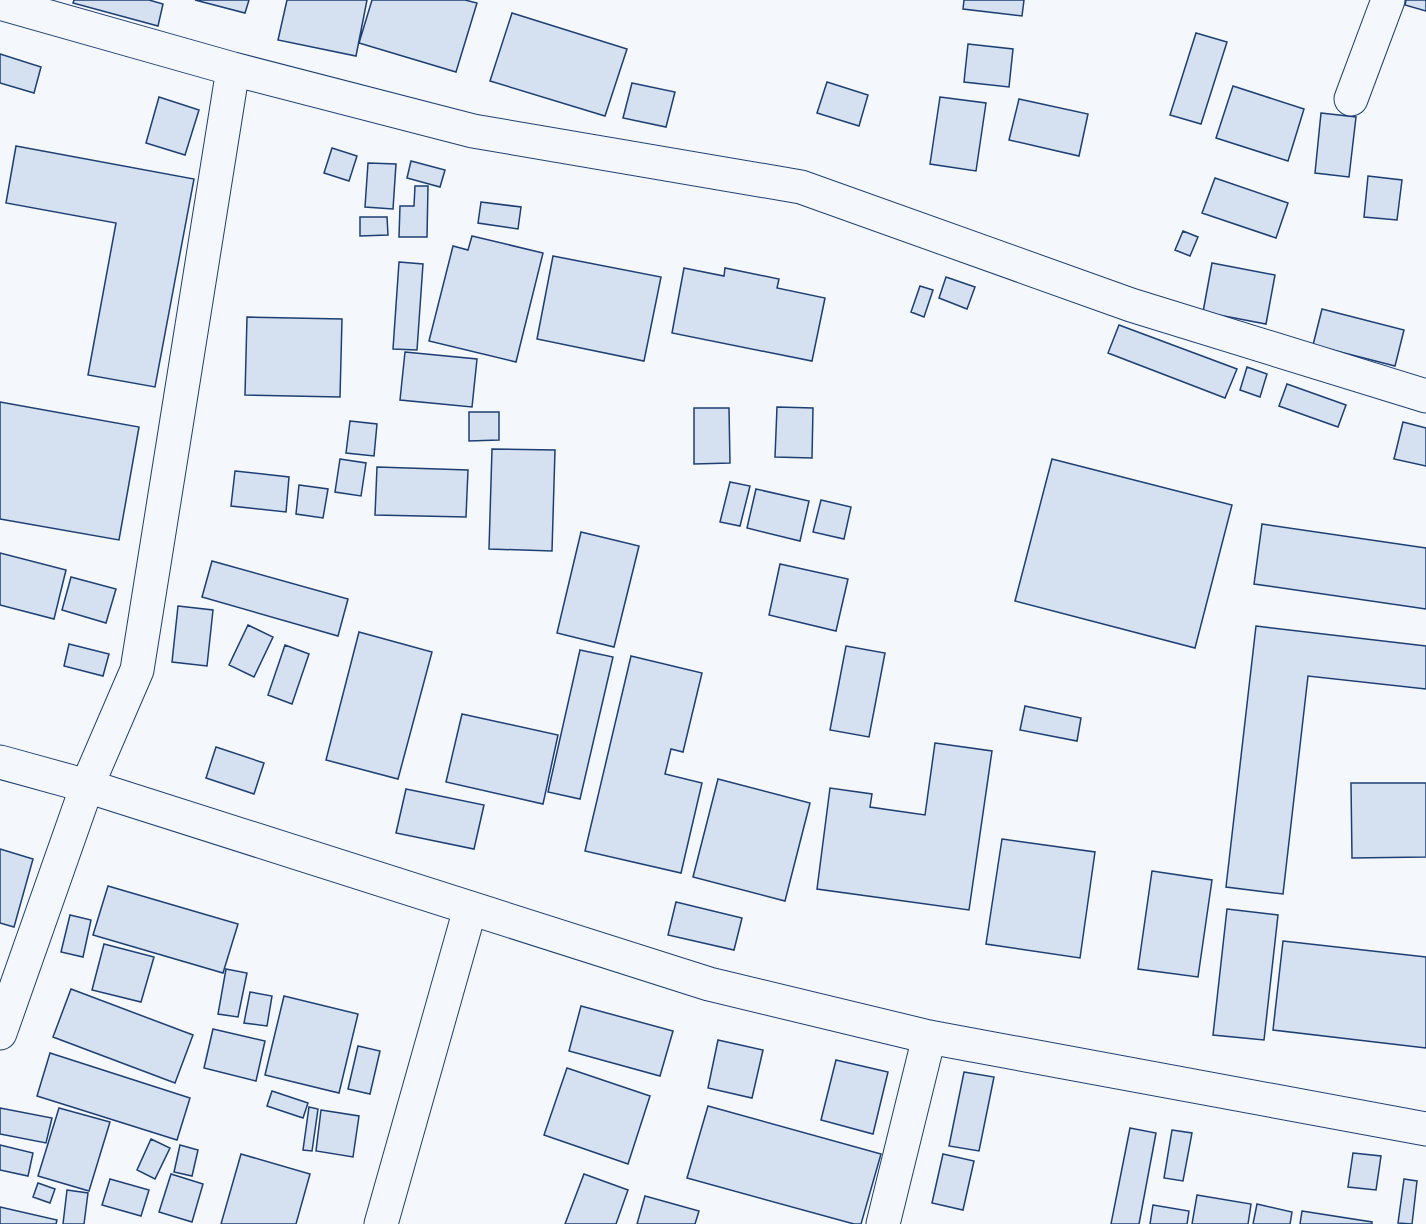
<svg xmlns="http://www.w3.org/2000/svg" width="1426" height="1224" font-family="Overpass,sans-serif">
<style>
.building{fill:#d5e0f0;stroke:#1d3f73;stroke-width:1.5}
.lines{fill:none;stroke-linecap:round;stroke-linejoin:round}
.street-casing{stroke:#1d3f73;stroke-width:35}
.street{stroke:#f4f7fb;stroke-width:33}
</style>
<rect width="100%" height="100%" fill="#f4f7fb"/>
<path class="building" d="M 74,0 L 149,0 L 163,4 L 158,26 L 73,3 Z
M 195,0 L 249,0 L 245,13 Z
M 287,0 L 367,0 L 356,56 L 278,40 Z
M 372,0 L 465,0 L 477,3 L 456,72 L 359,43 Z
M 964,0 L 1024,0 L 1022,16 L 963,9 Z
M 1406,0 L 1426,0 L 1426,11 L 1405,5 Z
M 512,13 L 627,49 L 605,116 L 490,81 Z
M 1196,33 L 1227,42 L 1201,124 L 1170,115 Z
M 968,44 L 1013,49 L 1009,87 L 964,82 Z
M 0,54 L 41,67 L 34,93 L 0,83 Z
M 827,82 L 868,95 L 859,126 L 817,113 Z
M 632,83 L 675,92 L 666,127 L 623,118 Z
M 1233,86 L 1304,109 L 1288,161 L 1216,138 Z
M 159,97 L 199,110 L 185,155 L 146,143 Z
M 940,97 L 986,103 L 976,171 L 930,164 Z
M 1019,99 L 1088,114 L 1079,156 L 1009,140 Z
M 1321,113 L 1356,117 L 1349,177 L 1315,173 Z
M 16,146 L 194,179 L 155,387 L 88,375 L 116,223 L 6,203 Z
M 332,148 L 357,156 L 349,181 L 324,173 Z
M 411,161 L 445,170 L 440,187 L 407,178 Z
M 368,163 L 396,164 L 393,209 L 365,207 Z
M 1368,176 L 1402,180 L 1397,220 L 1364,217 Z
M 1215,178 L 1288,203 L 1276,238 L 1202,213 Z
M 415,186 L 428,186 L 427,237 L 399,237 L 400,206 L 414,206 Z
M 481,202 L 521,207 L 518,229 L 478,223 Z
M 360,217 L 387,217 L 388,235 L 360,236 Z
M 1183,231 L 1198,237 L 1190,256 L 1175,250 Z
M 472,236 L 543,253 L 516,362 L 429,341 L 453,246 L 468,250 Z
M 553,256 L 661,277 L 644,361 L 537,339 Z
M 399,262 L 423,264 L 417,350 L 393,349 Z
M 1212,263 L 1275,275 L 1266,324 L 1203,312 Z
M 684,268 L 724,276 L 725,268 L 779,279 L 777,288 L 825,298 L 812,361 L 672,333 Z
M 946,277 L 975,287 L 967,309 L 939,298 Z
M 920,286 L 933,290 L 924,317 L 911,312 Z
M 1322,309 L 1404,330 L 1395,366 L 1313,345 Z
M 247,317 L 342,319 L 340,397 L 245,395 Z
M 1119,325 L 1237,369 L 1225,398 L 1108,353 Z
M 405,352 L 477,359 L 472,407 L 400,400 Z
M 1247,367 L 1267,374 L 1260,397 L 1240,390 Z
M 1287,384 L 1346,405 L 1338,427 L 1279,406 Z
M 0,402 L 139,427 L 119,540 L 0,519 Z
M 777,407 L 813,408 L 812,458 L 775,457 Z
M 694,408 L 729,408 L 730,463 L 694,464 Z
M 469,412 L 499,412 L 499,440 L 469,441 Z
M 350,421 L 377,424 L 374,456 L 346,453 Z
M 1403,422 L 1426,428 L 1426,466 L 1394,459 Z
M 492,449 L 555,450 L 552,551 L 489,549 Z
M 340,459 L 366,463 L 361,496 L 335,492 Z
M 1052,459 L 1232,505 L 1195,648 L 1015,601 Z
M 377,467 L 468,470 L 466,517 L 375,515 Z
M 235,471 L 289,477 L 286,512 L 231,506 Z
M 730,482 L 750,486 L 740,526 L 720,522 Z
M 299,485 L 328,489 L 323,518 L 296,514 Z
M 756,489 L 809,501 L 800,541 L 747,528 Z
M 821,500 L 851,507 L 844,539 L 813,532 Z
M 1262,524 L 1426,548 L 1426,609 L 1254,584 Z
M 581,532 L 639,546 L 614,647 L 557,633 Z
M 0,553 L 66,570 L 54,619 L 0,605 Z
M 212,561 L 348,599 L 338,636 L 202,597 Z
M 780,564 L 848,579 L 836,631 L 769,615 Z
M 71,577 L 116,589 L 106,623 L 62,610 Z
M 178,606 L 213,610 L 207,666 L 172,662 Z
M 248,625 L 273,637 L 254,677 L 229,665 Z
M 1256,626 L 1426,646 L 1426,689 L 1308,676 L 1283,894 L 1226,887 Z
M 359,632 L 432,652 L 398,779 L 326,760 Z
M 69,644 L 109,654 L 103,676 L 64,666 Z
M 285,645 L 309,654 L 292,704 L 268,695 Z
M 846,646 L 885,653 L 869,737 L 830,730 Z
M 580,650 L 613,657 L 580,799 L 548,792 Z
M 631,656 L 702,673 L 683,752 L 671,749 L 665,774 L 702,783 L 681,873 L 585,851 Z
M 1025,706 L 1081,718 L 1077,741 L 1020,730 Z
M 462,714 L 558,735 L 543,804 L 446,782 Z
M 935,743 L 992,751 L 969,910 L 817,889 L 830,788 L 872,794 L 870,807 L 925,815 Z
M 216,747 L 264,763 L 254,794 L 206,778 Z
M 718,779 L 810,803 L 785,901 L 693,877 Z
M 1351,783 L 1426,783 L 1426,857 L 1352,858 Z
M 406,789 L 484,805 L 474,849 L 396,833 Z
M 1002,839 L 1095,852 L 1080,958 L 986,944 Z
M 0,849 L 33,859 L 14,927 L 0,923 Z
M 1152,871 L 1212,880 L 1198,977 L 1138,969 Z
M 108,886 L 238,924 L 223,973 L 93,935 Z
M 676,902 L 742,918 L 734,950 L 668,935 Z
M 1227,909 L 1278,915 L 1264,1040 L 1213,1035 Z
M 70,915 L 91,920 L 83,957 L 61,952 Z
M 1283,941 L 1426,957 L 1426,1048 L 1273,1030 Z
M 104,944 L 154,957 L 141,1002 L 92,990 Z
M 226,969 L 247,973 L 238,1017 L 218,1014 Z
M 71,989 L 193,1035 L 175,1083 L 53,1037 Z
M 250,992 L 272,996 L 267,1026 L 244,1023 Z
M 284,996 L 358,1014 L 339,1093 L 265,1075 Z
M 581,1006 L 673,1031 L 660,1076 L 569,1051 Z
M 213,1029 L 265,1041 L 256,1081 L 204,1068 Z
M 718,1040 L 763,1050 L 752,1098 L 708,1088 Z
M 358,1046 L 380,1051 L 370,1094 L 348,1089 Z
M 50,1053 L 190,1098 L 177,1140 L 37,1096 Z
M 836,1060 L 888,1072 L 873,1134 L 821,1120 Z
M 567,1068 L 650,1096 L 628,1164 L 544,1135 Z
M 964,1072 L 994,1077 L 979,1151 L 949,1146 Z
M 272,1091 L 308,1103 L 303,1118 L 267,1106 Z
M 708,1106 L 881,1154 L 861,1224 L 854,1224 L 687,1178 Z
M 309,1107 L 318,1109 L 312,1151 L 303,1150 Z
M 0,1108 L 52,1118 L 46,1143 L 0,1134 Z
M 59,1108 L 110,1122 L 89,1191 L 38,1176 Z
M 321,1110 L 359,1116 L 353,1157 L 316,1151 Z
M 1130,1128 L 1156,1133 L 1139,1224 L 1111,1224 Z
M 1172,1130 L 1192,1133 L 1183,1181 L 1164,1178 Z
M 151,1139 L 170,1148 L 155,1179 L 137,1170 Z
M 0,1145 L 33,1153 L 28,1176 L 0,1170 Z
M 180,1145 L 198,1150 L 192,1176 L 174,1172 Z
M 1353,1153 L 1381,1156 L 1376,1190 L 1348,1187 Z
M 241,1154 L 310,1174 L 296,1224 L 221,1224 Z
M 943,1154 L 974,1161 L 963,1210 L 932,1203 Z
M 171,1174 L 203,1184 L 192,1222 L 159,1212 Z
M 584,1174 L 628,1190 L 616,1224 L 565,1224 Z
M 110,1179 L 149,1190 L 141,1216 L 102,1205 Z
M 1404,1179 L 1417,1181 L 1412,1224 L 1398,1223 Z
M 38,1183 L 55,1189 L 50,1203 L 33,1197 Z
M 67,1190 L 88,1193 L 84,1224 L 63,1224 Z
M 1197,1195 L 1251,1204 L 1248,1224 L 1192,1224 Z
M 645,1196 L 699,1211 L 695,1224 L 637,1224 Z
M 1257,1204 L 1292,1212 L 1290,1224 L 1253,1224 Z
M 1153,1205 L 1189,1211 L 1187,1224 L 1150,1224 Z
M 0,1207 L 57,1220 L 56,1224 L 0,1224 Z
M 1302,1211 L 1372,1222 L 1372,1224 L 1300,1224 Z"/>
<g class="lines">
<defs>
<path id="street" d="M 0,3 L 233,69 L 473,131 L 801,187 L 1131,305 L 1426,396
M 1351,99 L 1388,0
M 0,762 L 87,786 L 709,984 L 929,1037 L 1426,1129
M 0,1033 L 87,786 L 137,670 L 233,69
M 381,1224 L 470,909
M 883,1224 L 929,1037"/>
</defs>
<use href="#street" class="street-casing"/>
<use href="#street" class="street"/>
</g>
</svg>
